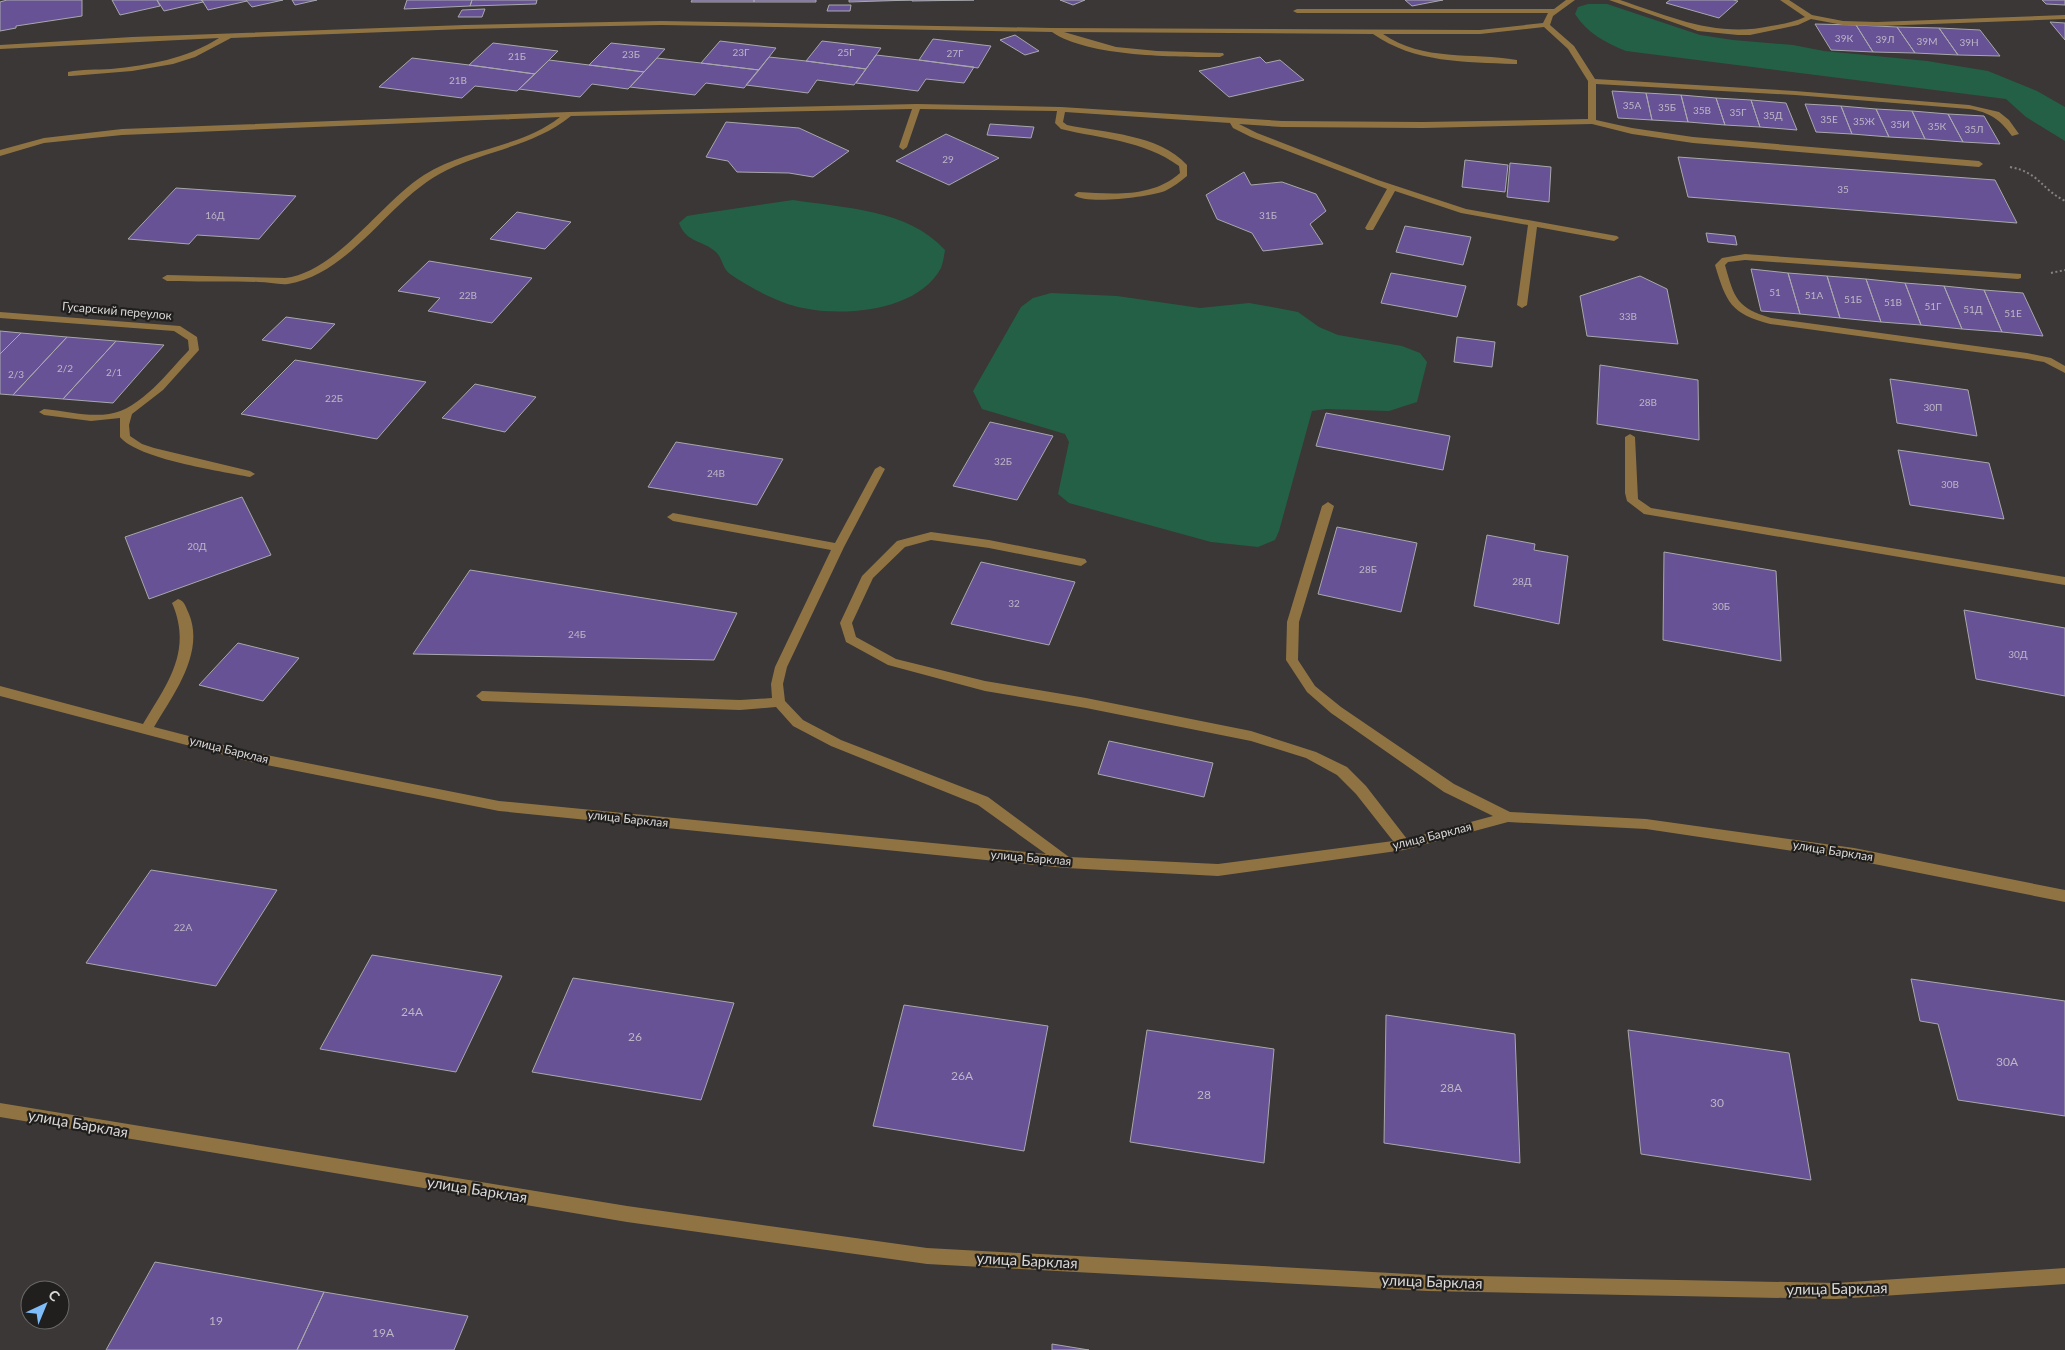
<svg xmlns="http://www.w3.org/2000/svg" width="2065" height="1350" font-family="Lato,sans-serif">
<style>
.green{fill:#246045}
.building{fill:#665294;stroke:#a8a8ab}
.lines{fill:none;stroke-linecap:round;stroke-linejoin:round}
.path{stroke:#858382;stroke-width:2;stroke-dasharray:2 2.5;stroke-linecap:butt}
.minor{fill:#907343;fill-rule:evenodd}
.labels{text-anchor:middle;stroke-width:4.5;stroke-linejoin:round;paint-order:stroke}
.number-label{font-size:10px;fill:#bdb6c6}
.street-label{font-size:12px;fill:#dad8d7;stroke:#201f1e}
.near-number-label{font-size:12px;fill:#bdb6c6}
.near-street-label{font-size:15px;fill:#dad8d7;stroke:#201f1e}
</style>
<rect width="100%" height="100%" fill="#3a3736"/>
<path class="green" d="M 1588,4 L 1607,4 L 1700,35 L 1733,40 L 1793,45 L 1824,51 L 1927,61 L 1988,71 L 2037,91 L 2065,107 L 2065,141 L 2026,117 L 2006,99 L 1626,51 C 1606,43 1587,33 1575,14 L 1578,7 Z
M 793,200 C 844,208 908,209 945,250 C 944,256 943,263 941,268 C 918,311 845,317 803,308 C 778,303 751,288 730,274 C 722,268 723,259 716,252 C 703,240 686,243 679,223 L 687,216 L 699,214 Z
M 1051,293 L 1117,296 L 1200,308 L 1249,303 L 1272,307 L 1298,312 L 1319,327 L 1338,335 L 1402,346 L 1420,353 L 1427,362 L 1417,402 L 1389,411 L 1326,409 L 1312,411 L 1279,531 L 1275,540 L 1258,547 L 1211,542 L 1069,503 L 1058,494 L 1069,442 L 1065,434 L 982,409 L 973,391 L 1021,307 L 1033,298 Z"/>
<path class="building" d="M 7,0 L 82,0 L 82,16 L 16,26 L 16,28 L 0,31 L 0,2 Z
M 112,0 L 157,0 L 160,6 L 120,15 Z
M 157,0 L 201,0 L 203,2 L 164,11 Z
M 202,0 L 246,0 L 247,1 L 208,10 Z
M 246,0 L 283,0 L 252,7 Z
M 292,0 L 317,0 L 295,5 Z
M 407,0 L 472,0 L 470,6 L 404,9 Z
M 472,0 L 537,0 L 536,4 L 470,6 Z
M 692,0 L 754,0 L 754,2 L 691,2 Z
M 754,0 L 816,0 L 816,2 L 754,2 Z
M 849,0 L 912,0 L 849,2 Z
M 912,0 L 974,0 L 912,1 Z
M 1060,0 L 1085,0 L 1073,5 Z
M 1405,0 L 1443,0 L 1412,6 Z
M 1670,0 L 1733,0 L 1738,1 L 1719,18 L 1666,3 Z
M 2042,0 L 2065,0 L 2065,5 L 2046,4 Z
M 829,5 L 851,5 L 850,11 L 827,11 Z
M 485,9 L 482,17 L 458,17 L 462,10 Z
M 2050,22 L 2065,23 L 2065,40 Z
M 1815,24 L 1856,25 L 1873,52 L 1831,50 Z
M 1856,25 L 1897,27 L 1915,53 L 1873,52 Z
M 1897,27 L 1939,28 L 1958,55 L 1915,53 Z
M 1939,28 L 1980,30 L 2000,56 L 1958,55 Z
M 1015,35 L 1039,51 L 1025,55 L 1000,40 Z
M 933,39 L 991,46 L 978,68 L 919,60 Z
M 720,41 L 776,48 L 759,70 L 701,63 Z
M 822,41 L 881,48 L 866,69 L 806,61 Z
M 493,43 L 558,51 L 535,74 L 469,65 Z
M 611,43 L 665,49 L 644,72 L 589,65 Z
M 876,55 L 919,60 L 974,67 L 964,83 L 926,79 L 918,91 L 856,83 Z
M 769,57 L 806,61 L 866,69 L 854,85 L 817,80 L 808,93 L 746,85 Z
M 1260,57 L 1266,63 L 1280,60 L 1304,80 L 1229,97 L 1199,71 Z
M 412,58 L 469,65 L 535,74 L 517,91 L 475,86 L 462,98 L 379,87 Z
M 657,58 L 701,63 L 759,70 L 744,88 L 706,83 L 695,95 L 630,87 Z
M 549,60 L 589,65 L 644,72 L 628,89 L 592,84 L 580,97 L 519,89 Z
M 1612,91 L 1646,93 L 1652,120 L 1618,118 Z
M 1646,93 L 1681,95 L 1688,122 L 1652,120 Z
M 1681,95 L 1716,98 L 1725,125 L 1688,122 Z
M 1716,98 L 1751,100 L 1760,127 L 1725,125 Z
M 1751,100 L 1786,103 L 1797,130 L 1760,127 Z
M 1805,104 L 1841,106 L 1852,134 L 1816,132 Z
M 1841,106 L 1876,109 L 1889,137 L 1852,134 Z
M 1876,109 L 1912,111 L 1925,139 L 1889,137 Z
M 1912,111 L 1948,114 L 1963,142 L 1925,139 Z
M 1948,114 L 1984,116 L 2000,144 L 1963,142 Z
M 726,122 L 799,128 L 849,151 L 813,177 L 789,173 L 737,172 L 728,161 L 706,157 Z
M 990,124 L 1034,127 L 1031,138 L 987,135 Z
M 946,134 L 999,158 L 949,185 L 896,161 Z
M 1678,157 L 1995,180 L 2017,223 L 1688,197 Z
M 1465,160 L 1508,165 L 1505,192 L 1462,187 Z
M 1510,163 L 1551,167 L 1549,202 L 1507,197 Z
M 1244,172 L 1251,185 L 1282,182 L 1316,194 L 1326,211 L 1310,224 L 1323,244 L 1263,251 L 1252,233 L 1217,219 L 1206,195 Z
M 176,188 L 296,196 L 259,239 L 197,235 L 189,244 L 128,239 Z
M 517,212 L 571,222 L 545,249 L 490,239 Z
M 1405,226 L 1471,237 L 1463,265 L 1396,252 Z
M 1706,233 L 1735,236 L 1737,245 L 1708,242 Z
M 429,261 L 532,278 L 492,323 L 428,311 L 440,298 L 398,291 Z
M 1751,269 L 1788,273 L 1800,314 L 1761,311 Z
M 1391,273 L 1466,286 L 1457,317 L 1381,303 Z
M 1788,273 L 1827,276 L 1840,318 L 1800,314 Z
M 1640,276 L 1667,289 L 1678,344 L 1587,336 L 1580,296 Z
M 1827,276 L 1866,279 L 1881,322 L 1840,318 Z
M 1866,279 L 1905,283 L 1921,325 L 1881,322 Z
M 1905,283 L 1944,286 L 1962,329 L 1921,325 Z
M 1944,286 L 1984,290 L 2002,332 L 1962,329 Z
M 1984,290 L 2023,293 L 2043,336 L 2002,332 Z
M 286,317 L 335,324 L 311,349 L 262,340 Z
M 0,331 L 21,333 L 0,354 Z
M 21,333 L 67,337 L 13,395 L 0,394 L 0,354 Z
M 67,337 L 116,341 L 63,399 L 13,395 Z
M 1457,337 L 1495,342 L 1492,367 L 1454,362 Z
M 116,341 L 164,345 L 113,403 L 63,399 Z
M 295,360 L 426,382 L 377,439 L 241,414 Z
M 1600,365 L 1698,380 L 1699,440 L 1597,424 Z
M 1890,379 L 1968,390 L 1977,436 L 1897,423 Z
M 475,384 L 536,397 L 505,432 L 442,418 Z
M 1326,413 L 1450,436 L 1443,470 L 1316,446 Z
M 990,422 L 1053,436 L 1017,500 L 953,486 Z
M 676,442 L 783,459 L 757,505 L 648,487 Z
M 1898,450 L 1989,463 L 2004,519 L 1910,505 Z
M 242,497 L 271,555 L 149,599 L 125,537 Z
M 1337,527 L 1417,543 L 1401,612 L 1318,594 Z
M 1487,535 L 1535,544 L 1534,550 L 1568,556 L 1559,624 L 1474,606 Z
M 1664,552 L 1776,571 L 1781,661 L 1663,640 Z
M 981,562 L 1075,582 L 1049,645 L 951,624 Z
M 470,570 L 737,613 L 714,660 L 413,654 Z
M 1964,610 L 2065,628 L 2065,696 L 1976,679 Z
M 238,643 L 299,658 L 263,701 L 199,685 Z
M 1109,741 L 1213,763 L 1204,797 L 1098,774 Z
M 151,870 L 277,890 L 216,986 L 86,963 Z
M 372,955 L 502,976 L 456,1072 L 320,1049 Z
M 573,978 L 734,1003 L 701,1100 L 532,1072 Z
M 1911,979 L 2065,1001 L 2065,1116 L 1958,1100 L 1938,1024 L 1920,1021 Z
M 904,1005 L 1048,1026 L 1024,1151 L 873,1126 Z
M 1386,1015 L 1515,1034 L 1520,1163 L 1384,1143 Z
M 1147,1030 L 1274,1049 L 1264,1163 L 1130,1142 Z
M 1628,1030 L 1789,1053 L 1811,1180 L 1641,1154 Z
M 155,1262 L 324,1292 L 297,1350 L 106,1350 Z
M 324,1292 L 468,1316 L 454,1350 L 297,1350 Z
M 1052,1344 L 1089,1350 L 1052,1350 Z"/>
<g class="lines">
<path class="path" d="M 2010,167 C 2039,172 2041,189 2065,201
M 2051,273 L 2065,270"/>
<path class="minor" d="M 1566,0 L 1575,0 L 1553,16 L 1550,25 L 1574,46 L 1595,79 L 1795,91 L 1969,105 L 1999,112 L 2009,120 L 2019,134 L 2012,136 C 2000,119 1989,112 1969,109 L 1795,95 L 1596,84 L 1596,120 L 1632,128 L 1693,137 L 1979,161 L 1983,164 L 1979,167 L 1693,143 L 1632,134 L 1592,124 L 1423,128 L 1282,127 L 1239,124 L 1257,133 L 1378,180 L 1466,209 L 1617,236 L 1619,238 L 1614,241 L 1537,227 L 1527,305 L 1522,308 L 1517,305 L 1528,225 L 1461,213 L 1395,191 L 1373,230 L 1367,230 L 1365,228 L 1387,189 L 1251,137 L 1233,128 L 1230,123 L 1065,112 L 1063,122 L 1067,125 C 1105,133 1159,134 1187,165 L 1187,176 C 1180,182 1173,187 1165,191 C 1149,197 1086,205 1074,195 L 1078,192 C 1113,194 1152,198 1180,173 L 1179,166 C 1143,140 1102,139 1061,129 L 1055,123 L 1057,111 L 920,109 L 907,147 L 903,150 L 899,147 L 912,109 L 571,116 C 534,146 488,150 447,170 C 390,197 353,273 288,284 C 279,285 268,282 258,282 C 232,281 205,282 179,281 L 167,281 L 162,278 L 167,275 L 285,278 C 337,272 381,202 424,175 C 466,148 521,148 560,117 L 122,135 L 44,143 L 0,156 L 0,150 L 44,138 L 122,129 L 569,112 L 917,104 L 1061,107 L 1282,121 L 1423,122 L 1588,119 L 1588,81 L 1568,49 L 1544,27 L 1480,34 L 1383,34 C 1423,62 1472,52 1517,60 L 1517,64 L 1514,64 C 1466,62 1414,63 1373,34 L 1064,32 L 1116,47 L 1157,51 L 1223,53 L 1224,55 L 1220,57 C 1177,57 1088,57 1052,32 L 661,25 L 465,29 L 231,38 L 195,57 L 173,64 L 132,71 L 71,76 L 68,76 L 68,72 C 82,69 97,70 111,69 C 149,65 186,59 219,38 L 0,49 L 0,45 L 132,37 L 465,25 L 661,21 L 1051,28 L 1480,30 L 1543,23 L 1548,13 L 1297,13 L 1293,11 L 1297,9 L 1554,9 Z
M 1609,0 L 1620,0 C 1671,17 1717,38 1771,26 C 1783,24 1794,22 1805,17 L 1780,0 L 1789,0 L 1812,15 L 1843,21 L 1877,22 L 2065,15 L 2065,19 L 1877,26 L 1843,25 L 1811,19 L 1798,25 L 1750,35 L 1738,35 L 1698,31 Z
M 1745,254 L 2021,274 L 2021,278 L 2018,279 L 1745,260 L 1728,262 L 1725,265 C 1734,298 1737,308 1771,318 L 2027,353 L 2051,358 L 2065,366 L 2065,373 L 2044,362 L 2027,359 L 1770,324 C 1731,314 1726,302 1715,265 L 1722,258 Z
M 0,312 L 180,326 L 197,337 L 199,350 L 163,390 L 132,414 L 129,425 L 130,436 L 142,444 L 154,448 L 250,471 L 255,474 L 250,477 C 220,471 138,459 120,437 L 120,418 L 91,421 L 44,415 L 39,412 L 44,409 C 65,411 88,417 109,414 C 140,410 169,371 189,350 L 188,340 L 174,331 L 0,318 Z
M 1630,434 L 1635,437 L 1638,499 L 1651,508 L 2065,577 L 2065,585 L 1644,514 L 1627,501 L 1625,493 L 1625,437 Z
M 880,466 L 885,469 L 844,547 L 787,667 L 783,684 L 785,701 L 803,720 L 841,740 L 988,797 L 1069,857 L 1218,864 L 1393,841 L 1356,794 L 1337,775 L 1306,758 L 1251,741 L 1086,708 L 985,691 L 888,665 L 846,642 L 840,623 L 862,576 L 897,541 L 931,532 L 989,540 L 1085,559 L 1087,562 L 1081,566 L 989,548 L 931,540 L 905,547 L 873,578 L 852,623 L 856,637 L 896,659 L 985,681 L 1086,698 L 1251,731 L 1316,752 L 1347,767 L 1366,786 L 1407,839 L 1493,816 L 1444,792 L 1331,713 L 1307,692 L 1286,660 L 1287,622 L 1322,506 L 1328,502 L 1334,506 L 1299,622 L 1298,660 L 1315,686 L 1341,707 L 1454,784 L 1510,812 L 1646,819 L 1854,848 L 2065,890 L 2065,902 L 1854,860 L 1646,829 L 1508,822 L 1404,850 L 1218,876 L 1066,868 L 499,811 L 251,762 L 0,696 L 0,686 L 143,724 C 167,684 193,651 172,603 L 178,599 C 185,601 186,608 189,614 C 205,653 173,695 154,727 L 251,752 L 499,801 L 1046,854 L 978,805 L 831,746 L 793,726 L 776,707 L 740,710 L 482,701 L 476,696 L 482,691 L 740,700 L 772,698 L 771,684 L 775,667 L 831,550 L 673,521 L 667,517 L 673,513 L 835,543 L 875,469 Z
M 0,1103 L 627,1206 L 927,1248 L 1428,1275 L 1836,1283 L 2065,1268 L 2065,1284 L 1836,1299 L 1428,1291 L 927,1264 L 627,1222 L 0,1117 Z"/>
</g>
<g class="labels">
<g class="number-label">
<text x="1844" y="42">39К</text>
<text x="1885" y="43">39Л</text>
<text x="1927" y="45">39М</text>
<text x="1969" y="46">39Н</text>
<text x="741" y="56">23Г</text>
<text x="846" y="56">25Г</text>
<text x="955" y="57">27Г</text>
<text x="631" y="58">23Б</text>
<text x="517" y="60">21Б</text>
<text x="458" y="84">21В</text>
<text x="1632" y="109">35А</text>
<text x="1667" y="111">35Б</text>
<text x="1702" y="114">35В</text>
<text x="1738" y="116">35Г</text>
<text x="1773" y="119">35Д</text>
<text x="1829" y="123">35Е</text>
<text x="1864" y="125">35Ж</text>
<text x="1900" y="128">35И</text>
<text x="1937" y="130">35К</text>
<text x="1974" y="133">35Л</text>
<text x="948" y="163">29</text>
<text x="1843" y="193">35</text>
<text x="215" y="219">16Д</text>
<text x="1268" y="219">31Б</text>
<text x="1775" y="296">51</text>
<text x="468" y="299">22В</text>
<text x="1814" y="299">51А</text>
<text x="1853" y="303">51Б</text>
<text x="1893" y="306">51В</text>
<text x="1933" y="310">51Г</text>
<text x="1973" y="313">51Д</text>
<text x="2013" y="317">51Е</text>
<text x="1628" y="320">33В</text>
<text x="65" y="372">2/2</text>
<text x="114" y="376">2/1</text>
<text x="16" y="378">2/3</text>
<text x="334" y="402">22Б</text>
<text x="1648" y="406">28В</text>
<text x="1933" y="411">30П</text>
<text x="1003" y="465">32Б</text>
<text x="716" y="477">24В</text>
<text x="1950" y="488">30В</text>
<text x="197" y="550">20Д</text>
<text x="1368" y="573">28Б</text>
<text x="1522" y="585">28Д</text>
<text x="1014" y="607">32</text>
<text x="1721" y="610">30Б</text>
<text x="577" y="638">24Б</text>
<text x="2018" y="658">30Д</text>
<text x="183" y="931">22А</text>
</g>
<g class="street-label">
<text transform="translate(117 311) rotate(5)" y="4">Гусарский переулок</text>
<text transform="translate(229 750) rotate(14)" y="4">улица Барклая</text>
<text transform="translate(628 819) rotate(6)" y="4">улица Барклая</text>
<text transform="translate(1432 836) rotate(-14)" y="4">улица Барклая</text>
<text transform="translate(1833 851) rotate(9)" y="4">улица Барклая</text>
<text transform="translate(1031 858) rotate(5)" y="4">улица Барклая</text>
</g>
<g class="near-number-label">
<text x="412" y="1016">24А</text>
<text x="635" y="1041">26</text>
<text x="2007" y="1066">30А</text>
<text x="962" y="1080">26А</text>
<text x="1451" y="1092">28А</text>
<text x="1204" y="1099">28</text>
<text x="1717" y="1107">30</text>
<text x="216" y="1325">19</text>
<text x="383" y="1337">19А</text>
</g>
<g class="near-street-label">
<text transform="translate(78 1124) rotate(10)" y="5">улица Барклая</text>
<text transform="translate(477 1190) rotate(9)" y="5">улица Барклая</text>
<text transform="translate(1027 1261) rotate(3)" y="5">улица Барклая</text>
<text transform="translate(1432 1282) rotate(2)" y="5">улица Барклая</text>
<text transform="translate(1837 1289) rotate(-1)" y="5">улица Барклая</text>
</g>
</g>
<g transform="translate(45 1305) rotate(44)"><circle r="24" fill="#201f1e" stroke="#6a6968"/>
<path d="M0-4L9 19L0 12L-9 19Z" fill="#7fbdfa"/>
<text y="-8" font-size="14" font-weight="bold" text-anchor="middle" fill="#dad8d7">С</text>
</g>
</svg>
